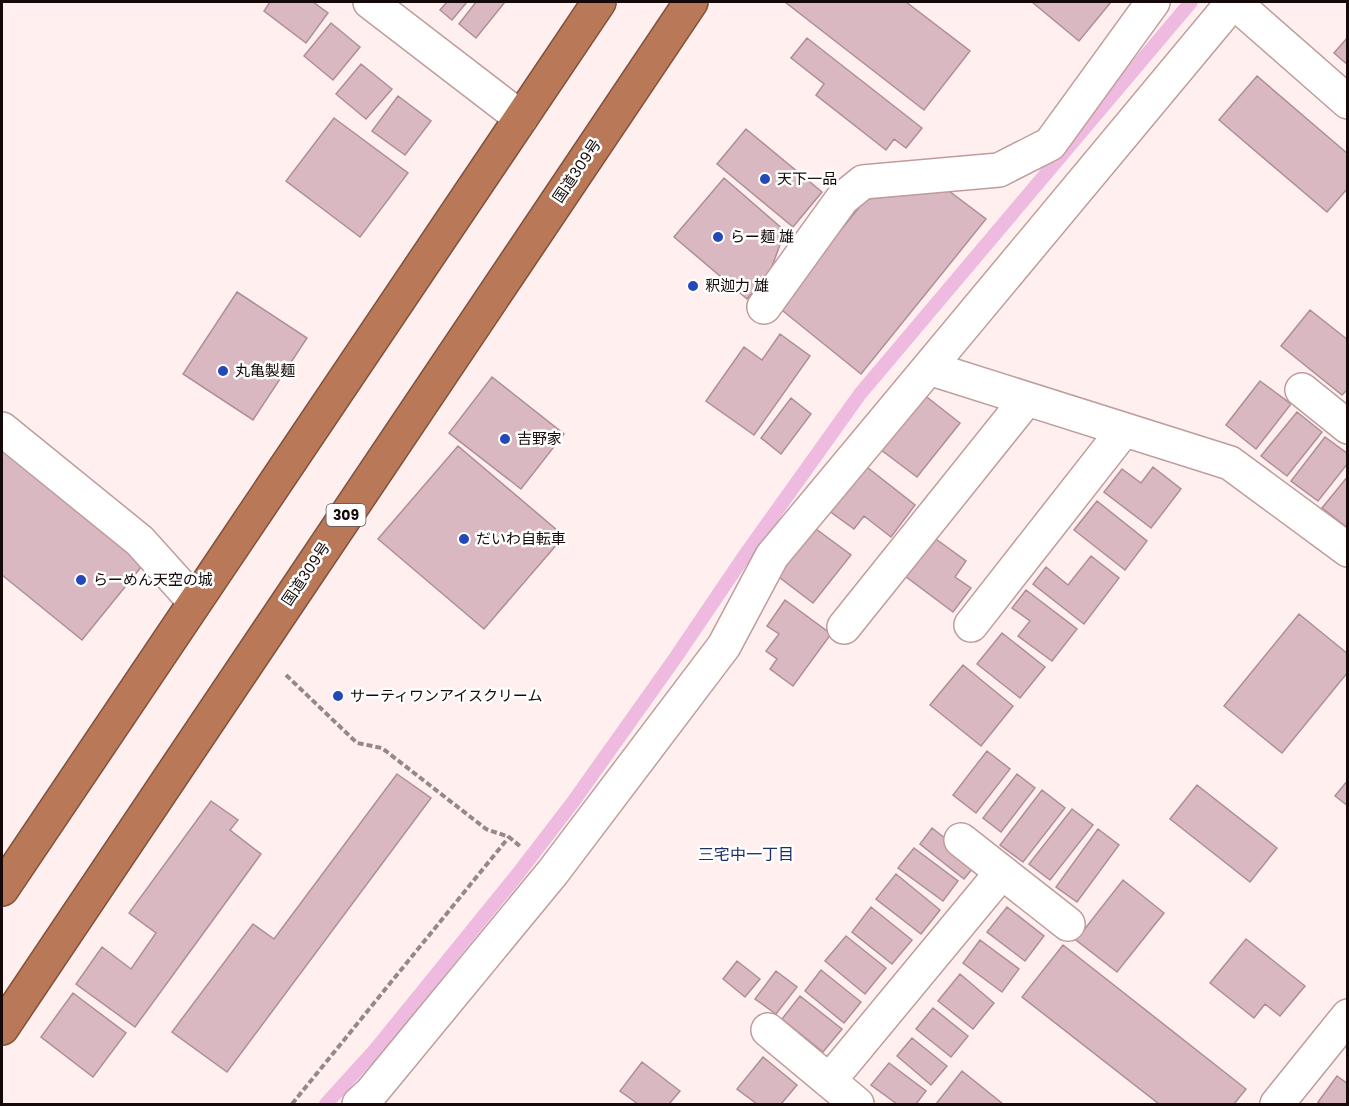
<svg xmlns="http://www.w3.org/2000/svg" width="1349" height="1106" font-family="Poppins,'Noto Sans JP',sans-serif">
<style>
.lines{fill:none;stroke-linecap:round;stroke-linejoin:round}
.stream{stroke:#eebae0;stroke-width:14}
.building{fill:#dab8c1;stroke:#ae8e97;stroke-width:1.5}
.minor-casing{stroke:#bf9d9b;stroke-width:36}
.highway-casing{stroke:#80513c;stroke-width:36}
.path{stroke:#968887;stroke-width:4;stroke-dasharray:6 3;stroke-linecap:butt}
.minor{stroke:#fff;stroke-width:33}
.highway{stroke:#b97857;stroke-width:33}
.poi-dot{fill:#2249b7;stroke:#fff;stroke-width:2}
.labels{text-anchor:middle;stroke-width:5;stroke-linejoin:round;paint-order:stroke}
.shield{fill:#fff;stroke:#5b5353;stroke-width:1.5}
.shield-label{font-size:14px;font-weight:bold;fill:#150909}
.street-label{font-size:15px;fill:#150909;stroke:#fff}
.poi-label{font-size:15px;fill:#150909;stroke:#fff;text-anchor:start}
.neighbourhood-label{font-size:16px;fill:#1a2f66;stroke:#fff}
</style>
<rect width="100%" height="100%" fill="#fff0ef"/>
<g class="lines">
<path class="stream" d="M 326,1104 L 375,1050 L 517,875 L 573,802 L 676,657 L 745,555 L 860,394 L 1191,2"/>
</g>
<path class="building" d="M 270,2 L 313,2 L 328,13 L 306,43 L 264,11 Z
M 447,2 L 467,2 L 452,20 L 440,10 Z
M 476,2 L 505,2 L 476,38 L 459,24 Z
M 785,2 L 906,2 L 970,51 L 924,110 Z
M 1032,2 L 1111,2 L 1079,41 Z
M 331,23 L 360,47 L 333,80 L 304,56 Z
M 1348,37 L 1348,65 L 1334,53 Z
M 807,38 L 922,128 L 906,148 L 894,139 L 886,150 L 816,95 L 824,84 L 791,58 Z
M 361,64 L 392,89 L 366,119 L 336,94 Z
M 1257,76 L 1348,154 L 1348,188 L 1327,212 L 1219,120 Z
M 398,96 L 431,121 L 405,155 L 372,131 Z
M 334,118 L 408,173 L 360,237 L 286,181 Z
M 746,129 L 822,192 L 793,227 L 717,164 Z
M 724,178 L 785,231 L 770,272 L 747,299 L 674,237 Z
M 949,191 L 986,219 L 861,374 L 778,307 L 866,199 Z
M 237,292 L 307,338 L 253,420 L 183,374 Z
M 1310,310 L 1348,340 L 1348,389 L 1342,395 L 1281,346 Z
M 780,334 L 810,356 L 754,435 L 706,401 L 744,347 L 762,360 Z
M 492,377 L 564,434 L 521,489 L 449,433 Z
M 1260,381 L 1291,404 L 1256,449 L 1226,425 Z
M 923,394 L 960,423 L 917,477 L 880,449 Z
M 791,398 L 811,414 L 781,454 L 761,438 Z
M 1297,412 L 1322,432 L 1287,476 L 1261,456 Z
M 2,435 L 150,556 L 82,640 L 2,575 Z
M 1325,437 L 1348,454 L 1348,463 L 1318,501 L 1291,481 Z
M 458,446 L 564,536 L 484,629 L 378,539 Z
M 863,464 L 915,505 L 891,537 L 864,516 L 854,529 L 828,510 Z
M 1153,467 L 1181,489 L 1151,528 L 1104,492 L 1122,469 L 1141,483 Z
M 1348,476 L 1348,528 L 1322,508 Z
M 1097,501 L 1147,541 L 1125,570 L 1074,530 Z
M 812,526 L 851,555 L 813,603 L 775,574 Z
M 929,534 L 966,561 L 955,577 L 971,588 L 953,612 L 901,573 Z
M 1091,556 L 1119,578 L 1084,624 L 1033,584 L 1046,567 L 1068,585 Z
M 1026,590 L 1077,629 L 1052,661 L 1018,636 L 1030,621 L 1012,608 Z
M 785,600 L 831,634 L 793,686 L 770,669 L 777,659 L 766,651 L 779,634 L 767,626 Z
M 1299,614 L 1348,654 L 1348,672 L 1282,753 L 1224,706 Z
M 1002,633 L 1045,667 L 1020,698 L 977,664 Z
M 963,665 L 1013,706 L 981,746 L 930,705 Z
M 987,751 L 1010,769 L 976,813 L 953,795 Z
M 397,774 L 431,798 L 227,1072 L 172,1032 L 253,924 L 274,939 Z
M 1017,774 L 1035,788 L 1001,832 L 983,818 Z
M 1348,780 L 1348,806 L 1335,796 Z
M 1197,785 L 1277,848 L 1250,882 L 1170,819 Z
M 1042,790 L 1065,808 L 1023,862 L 1000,845 Z
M 211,801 L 238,820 L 230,830 L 261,854 L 135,1027 L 76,984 L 102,947 L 131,969 L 156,933 L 129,913 Z
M 1072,809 L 1093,825 L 1050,880 L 1029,864 Z
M 932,828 L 977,863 L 964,879 L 920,844 Z
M 1098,829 L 1119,845 L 1077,902 L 1056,887 Z
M 914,848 L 958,881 L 943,901 L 898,868 Z
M 896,874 L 940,910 L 921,934 L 876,899 Z
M 1123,880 L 1164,913 L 1117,972 L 1076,940 Z
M 871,907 L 912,940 L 892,964 L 852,932 Z
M 1007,907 L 1044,936 L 1025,961 L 987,932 Z
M 846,936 L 886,968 L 865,994 L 825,961 Z
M 1246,939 L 1305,986 L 1280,1016 L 1265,1004 L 1254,1018 L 1210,983 Z
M 980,940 L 1019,969 L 1002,992 L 963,963 Z
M 1063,945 L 1246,1089 L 1234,1104 L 1159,1104 L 1022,997 Z
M 737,961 L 760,979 L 745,997 L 723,979 Z
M 821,970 L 861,1002 L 844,1023 L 805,991 Z
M 776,971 L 797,987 L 776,1014 L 755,999 Z
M 960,974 L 994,1003 L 973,1029 L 938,1001 Z
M 73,993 L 126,1033 L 93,1077 L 41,1037 Z
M 800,996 L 842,1029 L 823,1052 L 782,1019 Z
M 933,1008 L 968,1036 L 951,1057 L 916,1029 Z
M 912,1038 L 947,1066 L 931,1085 L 897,1056 Z
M 763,1057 L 797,1085 L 781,1104 L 757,1104 L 737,1089 Z
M 642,1062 L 680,1091 L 669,1104 L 638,1104 L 620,1091 Z
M 889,1063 L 926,1091 L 916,1104 L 897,1104 L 871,1085 Z
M 962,1071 L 1003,1104 L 936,1104 Z
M 1337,1076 L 1348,1084 L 1348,1104 L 1321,1104 L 1318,1102 Z"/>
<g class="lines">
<defs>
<path id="minor" d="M 370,2 L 521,118
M 1234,2 L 1348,102
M 764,307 L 842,199 L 863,182 L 999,170 L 1050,144 L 1153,2
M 929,368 L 1230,463 L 1348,550
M 1302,390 L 1348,427
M 2,429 L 140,541 L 194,601
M 971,625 L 1123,431
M 844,627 L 1026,400
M 961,840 L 1068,924
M 768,1030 L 857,1104
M 829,1081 L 1002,872
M 359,1104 L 371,1093 L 553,872 L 724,646 L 772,556 L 1233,2
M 1277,1104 L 1348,1016"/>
<path id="highway" d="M 2,889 L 599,2
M 2,1028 L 691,2"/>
</defs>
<use href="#minor" class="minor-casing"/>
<use href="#highway" class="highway-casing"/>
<path class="path" d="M 286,675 L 357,743 L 382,748 L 486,829 L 509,837 L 521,847
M 292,1104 L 509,837"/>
<use href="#minor" class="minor"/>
<use href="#highway" class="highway"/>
</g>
<g class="poi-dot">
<circle cx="765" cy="179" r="6"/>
<circle cx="718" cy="237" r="6"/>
<circle cx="693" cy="286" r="6"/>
<circle cx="223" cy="371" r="6"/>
<circle cx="505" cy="439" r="6"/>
<circle cx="464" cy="539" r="6"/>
<circle cx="81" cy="580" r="6"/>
<circle cx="338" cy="696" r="6"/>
</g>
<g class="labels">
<rect class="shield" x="326.5" y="504" width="39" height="22" rx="4.5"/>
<g class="shield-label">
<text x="346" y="520">309</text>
</g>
<g class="street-label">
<text transform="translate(577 171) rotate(-56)" y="5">国道309号</text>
<text transform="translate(306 574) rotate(-56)" y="5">国道309号</text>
</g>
<g class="poi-label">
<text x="777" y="184">天下一品</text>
<text x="730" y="242">らー麺 雄</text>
<text x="705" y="291">釈迦力 雄</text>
<text x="235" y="376">丸亀製麺</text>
<text x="517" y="444">吉野家</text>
<text x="476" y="544">だいわ自転車</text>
<text x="93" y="585">らーめん天空の城</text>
<text x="350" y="701">サーティワンアイスクリーム</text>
</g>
<g class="neighbourhood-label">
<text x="746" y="860">三宅中一丁目</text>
</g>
</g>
<rect width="1349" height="1106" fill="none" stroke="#150909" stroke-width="6"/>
</svg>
